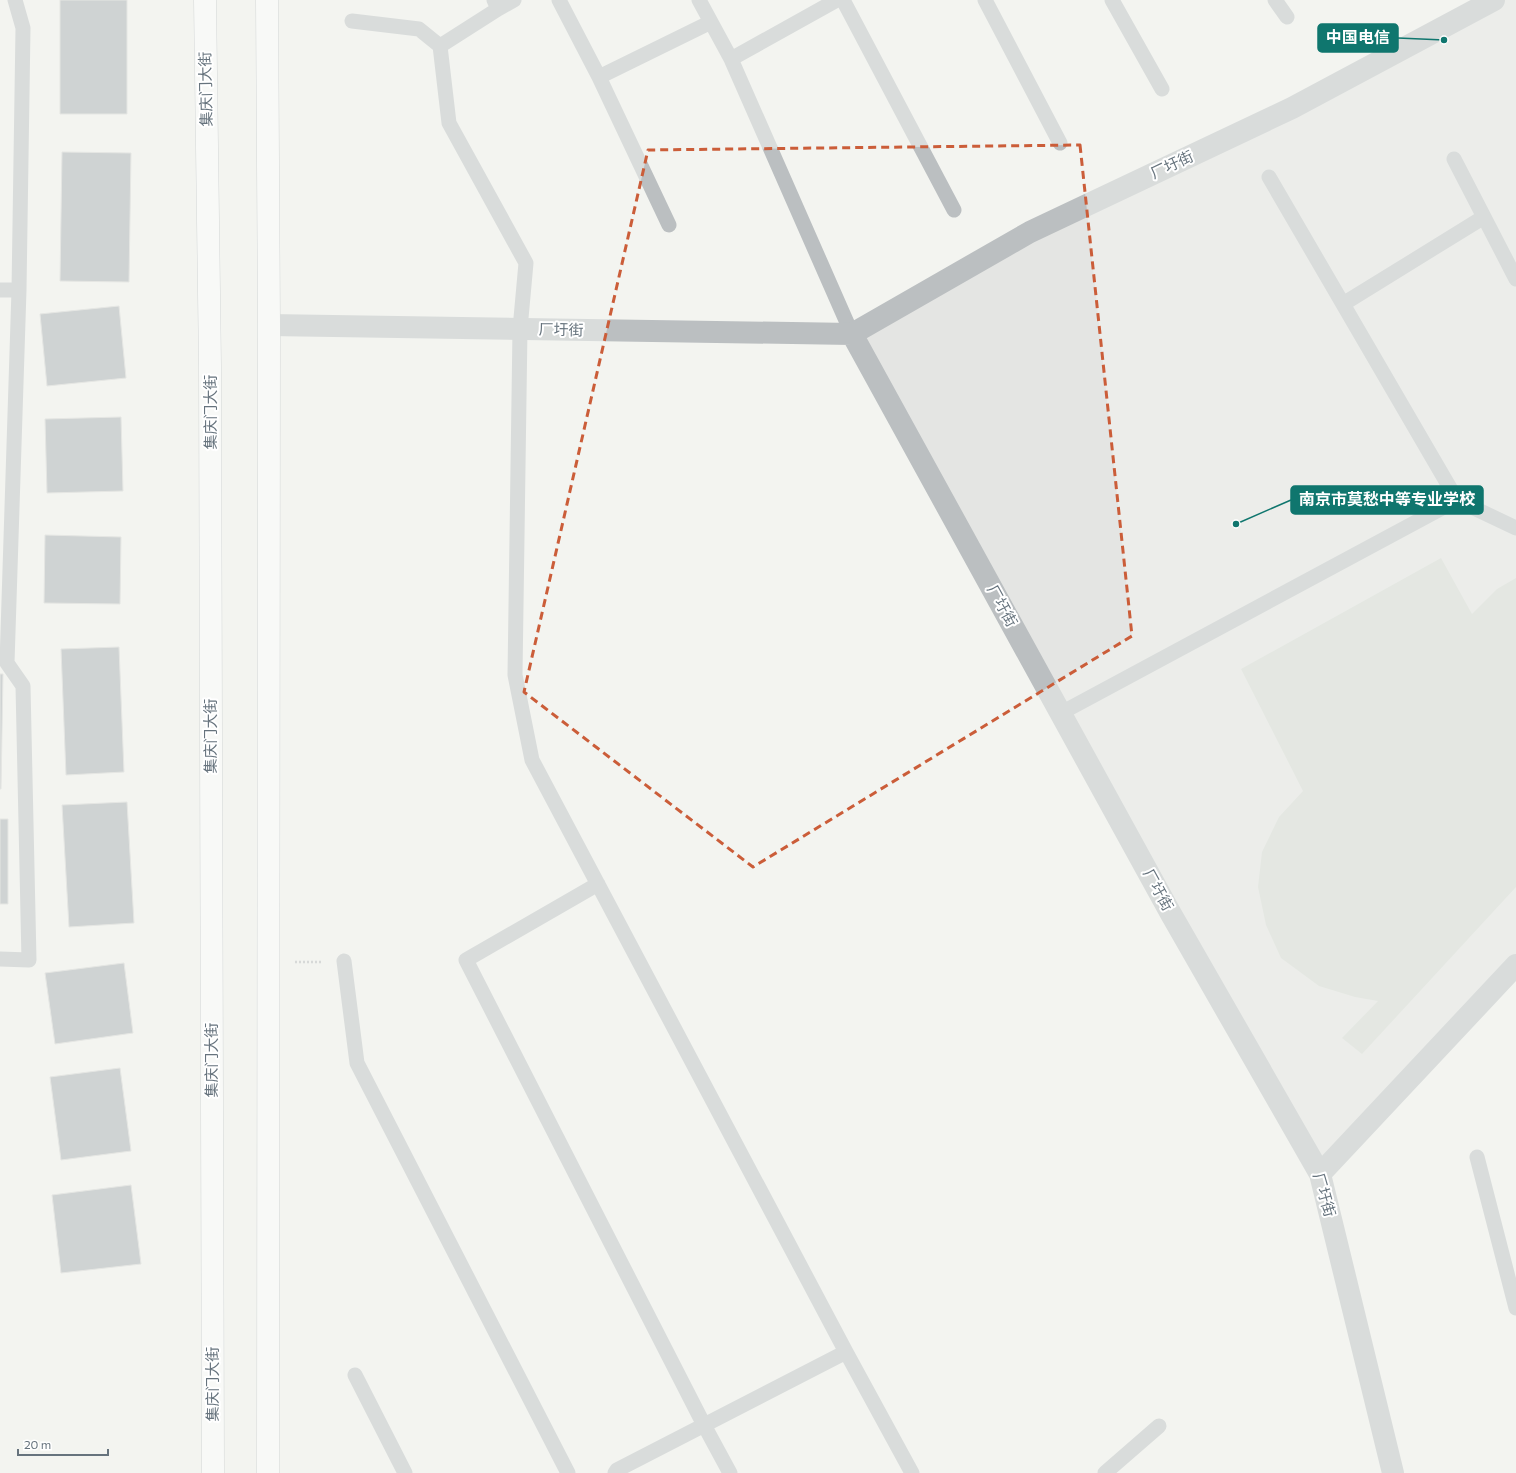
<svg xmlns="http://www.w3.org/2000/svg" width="1516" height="1473" font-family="Commissioner,'Noto Sans SC',sans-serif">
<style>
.built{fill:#e4e5e3}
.green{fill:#d3d8d0}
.building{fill:#a4abaf;stroke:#d5d5d3}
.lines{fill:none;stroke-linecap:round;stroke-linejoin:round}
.secondary-casing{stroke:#b0b4b8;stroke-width:23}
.path{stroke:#b5b8ba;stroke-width:2.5;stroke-dasharray:2 2;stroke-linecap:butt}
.lane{stroke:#bbbfc1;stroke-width:15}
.street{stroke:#bbbfc1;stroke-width:22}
.secondary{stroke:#fff;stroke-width:22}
.marked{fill:none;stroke:#cb5d39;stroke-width:3;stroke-dasharray:8 5;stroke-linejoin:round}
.labels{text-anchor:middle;stroke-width:4;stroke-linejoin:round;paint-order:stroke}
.street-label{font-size:15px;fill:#66737d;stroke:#fff}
.leader{fill:none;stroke:#0f766e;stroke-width:1.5}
.callout-dot{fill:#0f766e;stroke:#fff;stroke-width:1.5}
.callout{fill:#0f766e;stroke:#0f766e;stroke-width:1.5}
.callout-label{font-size:16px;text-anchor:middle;font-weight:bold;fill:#fff}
</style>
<rect width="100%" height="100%" fill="#f3f4f0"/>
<path class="built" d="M 1494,0 L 1516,0 L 1516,965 L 1320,1174 L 852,334 Z"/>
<path class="green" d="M 1441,558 L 1472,614 L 1497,589 L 1516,578 L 1516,887 L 1362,1054 L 1342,1038 L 1378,1001 L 1355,997 L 1319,986 L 1281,958 L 1266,925 L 1258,887 L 1262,852 L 1279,817 L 1303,791 L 1241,669 Z"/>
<path class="building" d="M 60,0 L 127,0 L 127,114 L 60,114 Z
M 62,152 L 131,153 L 129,282 L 60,281 Z
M 119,306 L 126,378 L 47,386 L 40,314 Z
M 121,417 L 123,491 L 47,493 L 45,419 Z
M 45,535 L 121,537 L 120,604 L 44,603 Z
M 119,647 L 124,772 L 66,775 L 61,649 Z
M 0,674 L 3,674 L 1,789 L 0,789 Z
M 127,802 L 134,923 L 69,927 L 62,805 Z
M 0,819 L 8,819 L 8,904 L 0,904 Z
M 124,963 L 133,1033 L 55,1044 L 45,973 Z
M 120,1068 L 131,1151 L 61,1160 L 50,1077 Z
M 131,1185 L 141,1264 L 61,1273 L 52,1195 Z"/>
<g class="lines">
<defs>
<path id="secondary" d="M 205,0 L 210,366 L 213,1473
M 267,0 L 269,325 L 268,1473"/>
</defs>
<use href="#secondary" class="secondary-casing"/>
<path class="path" d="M 295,962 L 322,962"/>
<path class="lane" d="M 15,0 L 23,28 L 19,290
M 494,0 L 498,9 L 440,46 L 449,123 L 526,263 L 520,329 L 515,675 L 532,760 L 846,1352 L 912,1473
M 559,0 L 599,77 L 669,225
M 699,0 L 731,59 L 852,334
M 843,0 L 954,210
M 985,0 L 1060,143
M 1112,0 L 1162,89
M 1275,0 L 1287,17
M 498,9 L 514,0
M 352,21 L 419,29 L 440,46
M 731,59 L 837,0
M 599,77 L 711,22
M 1454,159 L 1516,279
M 1269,177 L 1457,500
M 0,290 L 19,290 L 7,663 L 23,686 L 29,960 L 0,959
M 1343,304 L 1484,217
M 1061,713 L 1457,500 L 1516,528
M 598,884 L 466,960 L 704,1425 L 730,1473
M 344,961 L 357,1063 L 568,1473
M 1477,1157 L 1516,1308
M 355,1375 L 405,1473
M 615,1473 L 617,1470 L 846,1352
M 1105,1473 L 1159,1426"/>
<path class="street" d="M 269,325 L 852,334 L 1030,232 L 1292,108 L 1494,0
M 852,334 L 1171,914 L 1320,1174 L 1393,1473
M 1320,1174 L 1516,965"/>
<use href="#secondary" class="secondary"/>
</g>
<path d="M0 0H1516V1473H0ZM 1080,145 L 1132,636 L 753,867 L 524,692 L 648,150 Z" fill="#f3f4f0" fill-opacity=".55" fill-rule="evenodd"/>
<path class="marked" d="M 1080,145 L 1132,636 L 753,867 L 524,692 L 648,150 Z"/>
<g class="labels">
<g class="street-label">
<text transform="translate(206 89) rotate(-91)" y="5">集庆门大街</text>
<text transform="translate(1172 165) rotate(-25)" y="5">厂圩街</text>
<text transform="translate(561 330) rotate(1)" y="5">厂圩街</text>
<text transform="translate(211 412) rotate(-90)" y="5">集庆门大街</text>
<text transform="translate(1002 606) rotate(61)" y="5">厂圩街</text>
<text transform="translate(211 736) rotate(-90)" y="5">集庆门大街</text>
<text transform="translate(1158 890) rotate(61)" y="5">厂圩街</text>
<text transform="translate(212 1060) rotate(-90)" y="5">集庆门大街</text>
<text transform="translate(1324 1195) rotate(74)" y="5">厂圩街</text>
<text transform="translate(213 1384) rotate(-90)" y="5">集庆门大街</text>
</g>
</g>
<path class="leader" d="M1444 40L1398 38M1236 524L1291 500"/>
<g class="callout-dot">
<circle cx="1444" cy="40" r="4"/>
<circle cx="1236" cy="524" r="4"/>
</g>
<g class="callout">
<rect x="1318" y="24" width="80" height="28" rx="4"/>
<rect x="1291" y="486" width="192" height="28" rx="4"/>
</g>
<g class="callout-label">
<text x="1358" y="43">中国电信</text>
<text x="1387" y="505">南京市莫愁中等专业学校</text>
</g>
<path d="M18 1449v6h90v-6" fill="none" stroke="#66737d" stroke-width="2"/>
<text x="24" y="1449" font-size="12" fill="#66737d" stroke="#ffffff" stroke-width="3" paint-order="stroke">20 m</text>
</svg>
